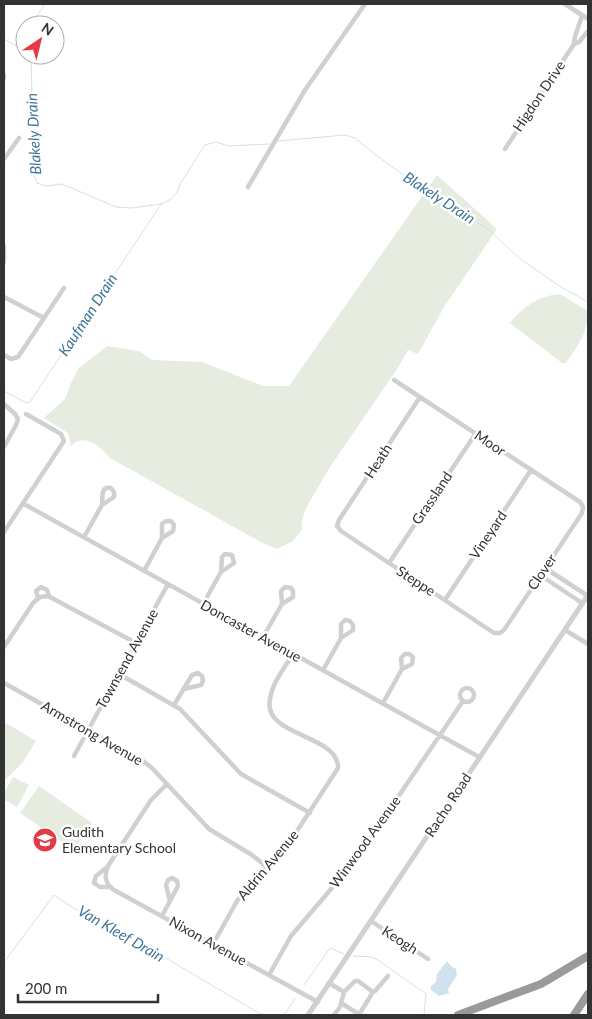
<svg xmlns="http://www.w3.org/2000/svg" width="592" height="1019" font-family="Lato,sans-serif">
<style>
.green{fill:#e6ecdf}
.water{fill:#cfe2ee}
.lines{fill:none;stroke-linecap:round;stroke-linejoin:round}
.stream{stroke:#cfe2ee;stroke-width:1}
.minor{stroke:#d0d0d0;stroke-width:4.5}
.tertiary{stroke:#d0d0d0;stroke-width:5}
.motorway{stroke:#9a9a9a;stroke-width:8}
.labels{text-anchor:middle;stroke-width:5;stroke-linejoin:round;paint-order:stroke}
.street-label{font-size:14px;fill:#333;stroke:#fff}
.poi-label{font-size:14px;fill:#333;stroke:#fff;text-anchor:start}
.water-label{font-size:15px;font-style:italic;fill:#3f7597;stroke:#fff}
</style>
<rect width="100%" height="100%" fill="#fff"/>
<path class="green" d="M 437,175 L 497,229 L 444,307 L 418,354 L 408,350 L 399,366 L 330,467 L 306,508 L 302,521 L 302,530 L 293,541 L 277,549 L 261,542 L 110,458 C 101,447 84,432 71,446 L 68,433 L 44,418 L 65,399 L 71,383 L 78,369 L 107,346 L 139,351 L 152,360 L 202,362 L 263,386 L 289,386 Z
M 560,294 L 588,311 C 588,332 578,346 566,363 L 562,363 L 510,323 C 523,306 539,296 560,294 Z
M 4,722 L 36,741 L 23,762 L 4,781 Z
M 13,777 L 29,785 L 17,807 L 4,800 L 4,793 Z
M 39,786 L 92,823 L 74,850 L 20,813 Z"/>
<path class="water" d="M 447,961 L 451,966 L 456,969 L 457,975 L 448,989 L 449,993 L 439,996 L 431,990 L 431,986 L 436,982 L 437,974 Z"/>
<g class="lines">
<path class="stream" d="M 31,25 L 45,4
M 4,39 L 25,51
M 25,39 L 25,45
M 31,55 L 34,175 L 37,183 L 46,186 L 62,184 L 116,207 L 131,208 L 162,204 L 171,199 L 177,192 L 180,184 L 205,145 L 216,142 L 228,146 L 270,144
M 278,141 L 345,135 L 355,138 L 376,155 L 402,174 L 489,230 L 519,258 L 561,287 L 588,302
M 4,391 L 26,403 L 30,402 L 161,204
M 353,956 L 372,957 L 378,960 L 426,994 L 424,1015
M 4,962 L 54,895 L 75,909 L 159,954 L 262,1015
M 304,985 L 330,948 L 344,954
M 284,1015 L 295,999"/>
<path class="minor" d="M 582,15 C 580,25 574,34 574,44 L 579,42 L 588,31
M 4,75 L 4,78
M 505,149 L 574,44
M 4,159 L 19,138
M 248,187 L 305,90 L 365,4
M 4,246 L 4,262
M 4,297 L 44,318
M 4,355 L 11,359 L 18,357 L 64,288
M 394,380 L 580,502 L 583,507 L 582,513 L 504,630 L 500,633 L 494,633 L 341,531 L 337,526 L 339,520 L 420,397
M 4,404 L 15,414 L 18,419 L 16,425 L 4,447
M 24,504 L 479,757
M 4,532 L 64,441 L 61,434 L 26,414
M 84,537 L 102,505 L 114,497 L 114,492 L 111,488 C 100,486 103,497 102,505
M 389,563 L 476,433
M 545,568 L 588,596
M 144,571 L 162,538 L 173,531 L 174,525 L 171,521 L 166,521 L 162,524 L 162,538
M 540,575 L 582,603
M 38,598 L 36,591 L 41,587 L 47,590 L 49,596
M 445,600 L 531,470
M 203,604 L 221,572 L 234,563 L 232,555 L 225,554 L 222,557 L 221,572
M 565,630 L 588,644
M 263,637 L 282,604 L 293,597 L 293,591 L 291,588 L 285,587 L 281,591 L 282,604
M 4,647 L 33,603 L 40,597 L 48,596 L 136,643
M 323,670 L 341,638 L 353,630 L 353,625 L 350,621 L 345,620 L 341,624 L 341,638
M 119,674 L 180,709 L 241,774 L 310,813
M 4,683 L 143,761 L 152,768 L 209,829 L 252,855 L 266,866
M460 695a7 7 0 1 1 14 0a7 7 0 1 1-14 0Z
M 383,703 L 402,669 L 412,664 L 413,657 L 409,654 L 405,654 L 401,658 L 402,669
M 174,705 L 192,675 L 198,673 L 202,676 L 203,681 L 201,685 L 184,689
M 74,756 L 168,584
M 167,784 L 151,800 L 108,866 C 104,875 105,884 114,890 L 318,1002
M 106,868 L 96,876 L 94,883 L 100,887 L 111,887
M 162,916 L 178,886 L 177,881 L 172,878 L 168,880 L 166,885 L 170,901
M 371,921 L 428,959
M 213,944 L 237,901 L 297,831 L 338,768 C 339,734 262,737 270,699 C 272,683 285,667 293,654
M 269,975 L 291,936 L 354,862 L 463,701
M 329,983 L 344,992 L 340,1007 L 334,1015
M 344,992 L 355,981 L 358,981 L 373,992 L 375,991 L 388,976
M 341,1003 L 357,1013 L 360,1013 L 373,992"/>
<path class="tertiary" d="M 565,4 L 588,19
M 308,1015 L 588,595"/>
<path class="motorway" d="M 458,1015 L 541,984 L 588,956
M 574,1015 L 588,994"/>
</g>
<defs>
<symbol id="school-disc" viewBox="-11 -11 22 22"><circle r="9.5" fill="#e63946" stroke="#fff"/><path d="M0-5L7-2L0 1L-7-2ZM-4 1L0 2.5L4 1V4Q0 6-4 4Z" fill="#fff"/></symbol>
</defs>
<g fill-rule="evenodd">
<use href="#school-disc" x="31" y="826" width="28" height="28"/>
</g>
<g class="labels">
<g class="street-label">
<text transform="translate(539 96) rotate(-56)" y="5">Higdon Drive</text>
<text transform="translate(490 443) rotate(34)" y="5">Moor</text>
<text transform="translate(378 461) rotate(-57)" y="5">Heath</text>
<text transform="translate(432 498) rotate(-56)" y="5">Grassland</text>
<text transform="translate(488 535) rotate(-56)" y="5">Vineyard</text>
<text transform="translate(542 572) rotate(-56)" y="5">Clover</text>
<text transform="translate(416 581) rotate(33)" y="5">Steppe</text>
<text transform="translate(251 631) rotate(29)" y="5">Doncaster Avenue</text>
<text transform="translate(127 659) rotate(-61)" y="5">Townsend Avenue</text>
<text transform="translate(92 733) rotate(30)" y="5">Armstrong Avenue</text>
<text transform="translate(448 805) rotate(-57)" y="5">Racho Road</text>
<text transform="translate(365 842) rotate(-54)" y="5">Winwood Avenue</text>
<text transform="translate(268 865) rotate(-50)" y="5">Aldrin Avenue</text>
<text transform="translate(400 940) rotate(33)" y="5">Keogh</text>
<text transform="translate(208 941) rotate(29)" y="5">Nixon Avenue</text>
</g>
<g class="poi-label">
<text x="62" y="837">Gudith<tspan x="62" dy="16">Elementary School</tspan></text>
</g>
<g class="water-label">
<text transform="translate(34 134) rotate(-93)" y="5">Blakely Drain</text>
<text transform="translate(439 198) rotate(33)" y="5">Blakely Drain</text>
<text transform="translate(88 315) rotate(-57)" y="5">Kaufman Drain</text>
<text transform="translate(121 934) rotate(30)" y="5">Van Kleef Drain</text>
</g>
</g>
<rect width="592" height="1019" fill="none" stroke="#333333" stroke-width="10"/>
<g transform="translate(40 40) rotate(35)"><circle r="24" fill="#ffffff" stroke="#adadad"/>
<path d="M0-4L9 19L0 12L-9 19Z" fill="#e63946"/>
<text y="-8" font-size="14" font-weight="bold" text-anchor="middle" fill="#333333">N</text>
</g>
<path d="M18 994v8h140v-8" fill="none" stroke="#333333" stroke-width="2.5"/>
<text x="25" y="994" font-size="15" fill="#333333" stroke="#ffffff" stroke-width="4" paint-order="stroke">200 m</text>
</svg>
